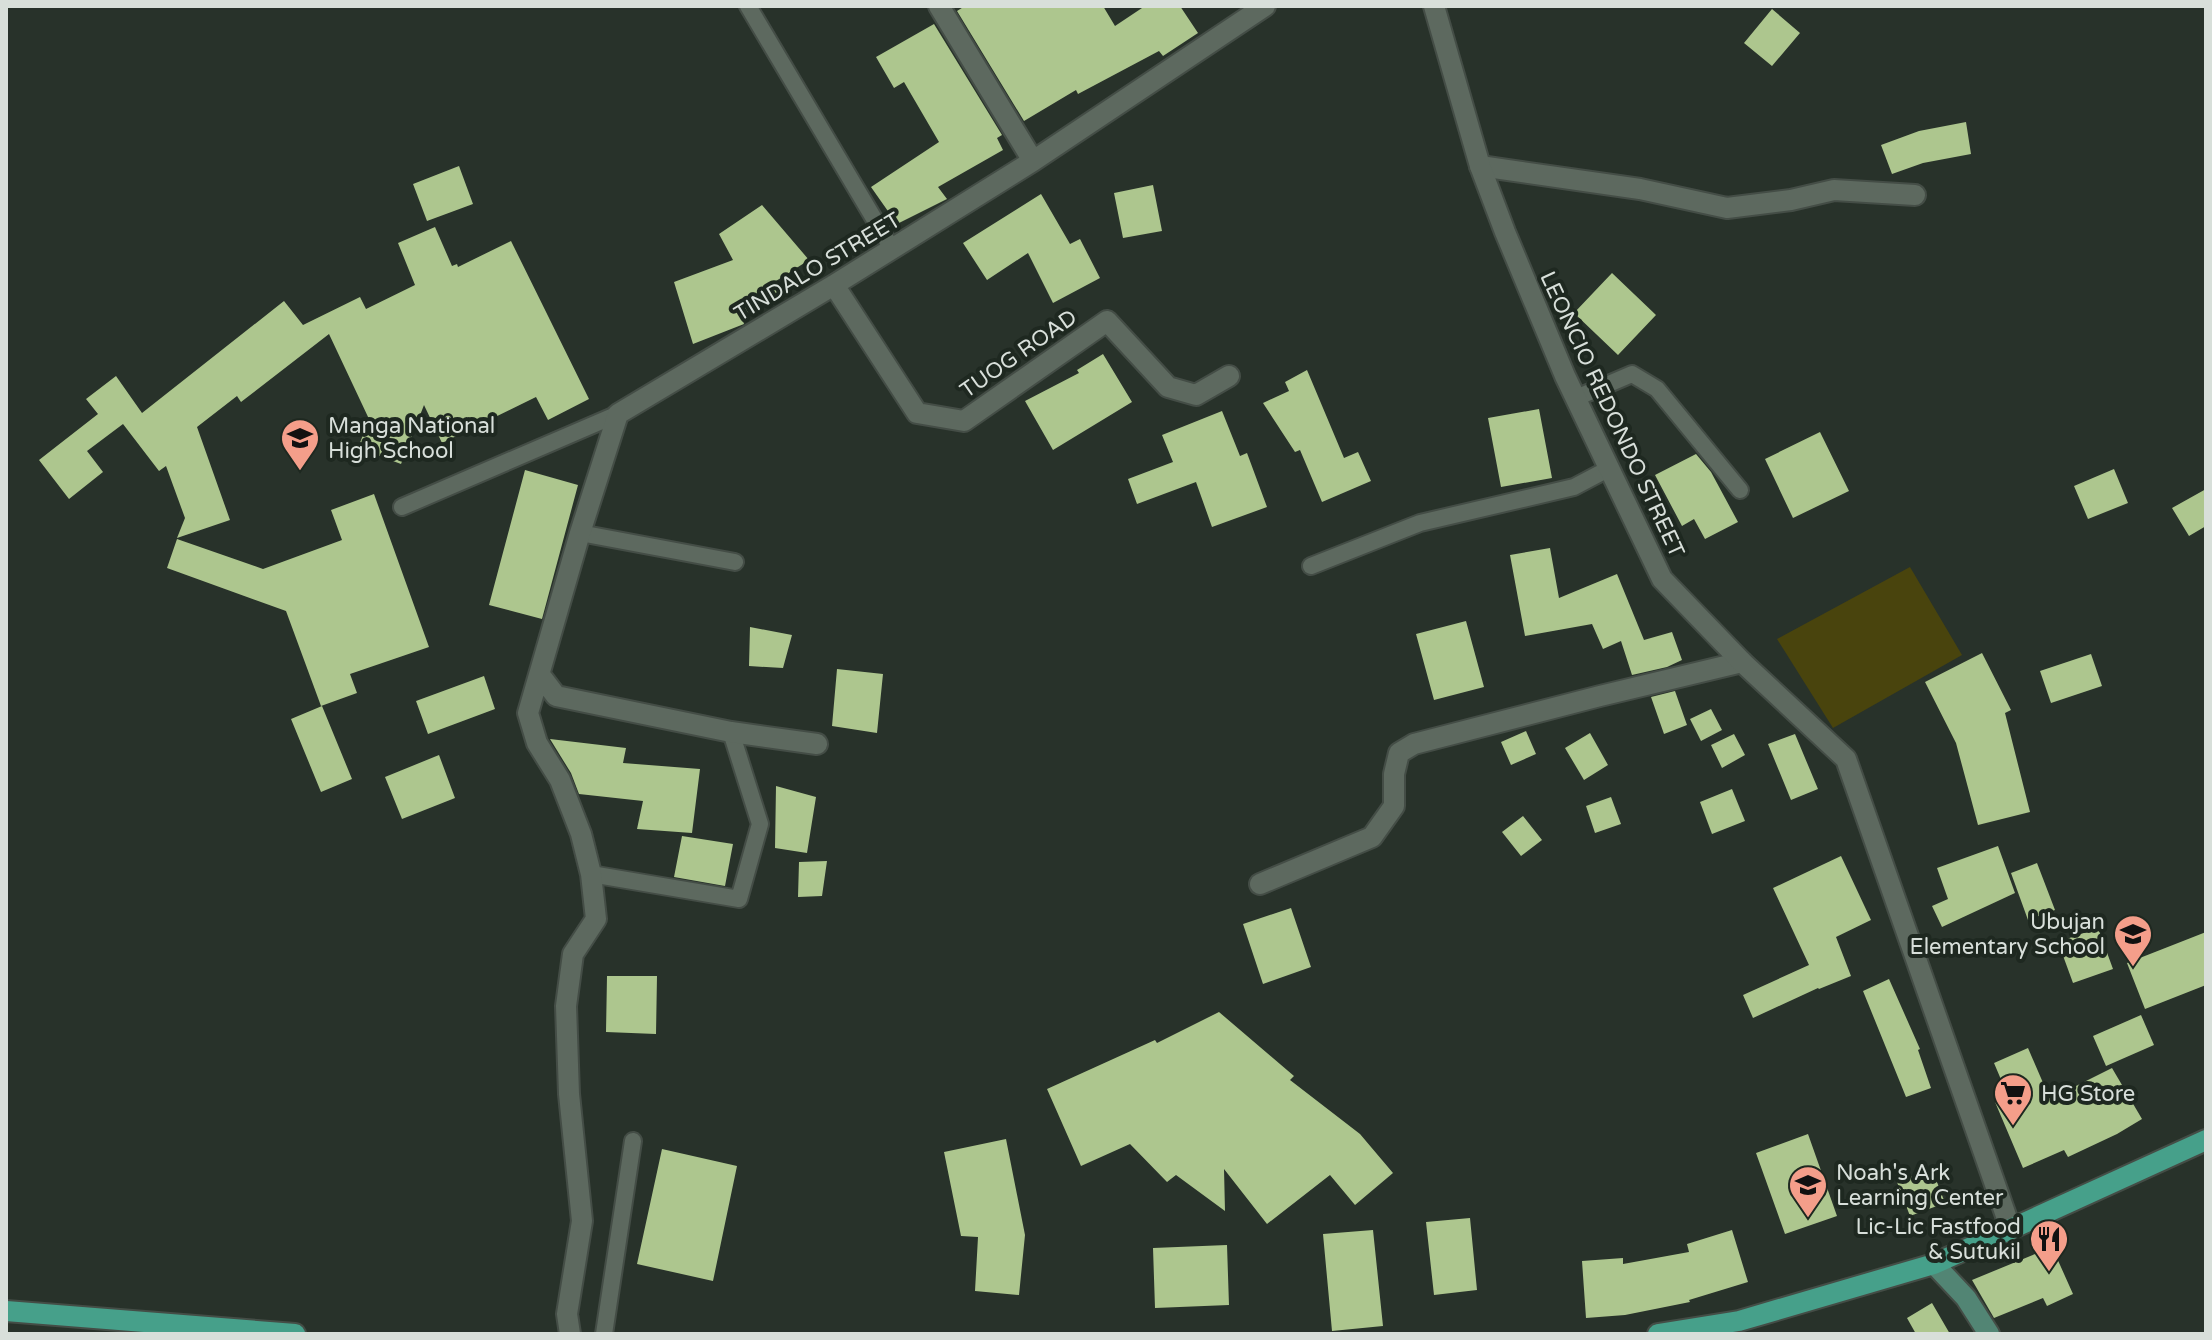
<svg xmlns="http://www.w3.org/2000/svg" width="2212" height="1340" font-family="'Varela Round',sans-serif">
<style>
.green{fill:#49440d}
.building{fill:#adc68e}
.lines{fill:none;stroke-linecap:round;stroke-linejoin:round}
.service-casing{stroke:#444d46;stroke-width:20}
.minor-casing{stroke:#444d46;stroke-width:24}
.tertiary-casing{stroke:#444d46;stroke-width:24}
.secondary-casing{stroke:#444d46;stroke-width:24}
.primary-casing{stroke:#444d46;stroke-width:24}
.service{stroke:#5d695f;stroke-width:16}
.minor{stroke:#5d695f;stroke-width:20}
.tertiary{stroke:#5d695f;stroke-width:20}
.secondary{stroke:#528574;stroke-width:20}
.primary{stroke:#46a08a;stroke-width:20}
.labels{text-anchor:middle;stroke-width:8;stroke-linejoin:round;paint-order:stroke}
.street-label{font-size:22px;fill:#d8dfda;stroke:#1e2820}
.poi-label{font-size:22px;fill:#d8dfda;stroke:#1e2820;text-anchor:start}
</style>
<rect width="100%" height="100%" fill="#28322a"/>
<path class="green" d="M 1910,567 L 1962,655 L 1833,728 L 1777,639 Z"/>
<path class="building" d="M 965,6 L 1103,6 L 1115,26 L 1145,6 L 1180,6 L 1198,33 L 1163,56 L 1159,51 L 1078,94 L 1076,90 L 1024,121 L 957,11 Z
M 1772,9 L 1800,33 L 1772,66 L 1744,43 Z
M 934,24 L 1002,135 L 997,138 L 1003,150 L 938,187 L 947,199 L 897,224 L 871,187 L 939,142 L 904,82 L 894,88 L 876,57 Z
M 1966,122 L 1971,154 L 1923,163 L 1892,174 L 1881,145 L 1919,131 Z
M 459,166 L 473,204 L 427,221 L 413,184 Z
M 1153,185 L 1162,231 L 1123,238 L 1114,193 Z
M 1041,194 L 1070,244 L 1080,239 L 1100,278 L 1053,303 L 1028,253 L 987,280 L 963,243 Z
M 762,205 L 809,260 L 776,281 L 780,293 L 742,317 L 744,324 L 693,344 L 674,282 L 733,260 L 719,234 Z
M 435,227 L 452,266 L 457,264 L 458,267 L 511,241 L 589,399 L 548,420 L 536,397 L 442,443 L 424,405 L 401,464 L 358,448 L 369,419 L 329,334 L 241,402 L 237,396 L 197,427 L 230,520 L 177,538 L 185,518 L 166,466 L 159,471 L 123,424 L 87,451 L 103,472 L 69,499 L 39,460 L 98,414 L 86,399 L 116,376 L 142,413 L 284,301 L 303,325 L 360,297 L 366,309 L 415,285 L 398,243 Z
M 1612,273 L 1656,315 L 1618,355 L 1574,313 Z
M 1103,354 L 1132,402 L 1053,450 L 1025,401 L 1079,373 L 1077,370 Z
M 1307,370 L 1344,458 L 1358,452 L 1371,481 L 1322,502 L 1300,450 L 1295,452 L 1263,403 L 1289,391 L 1285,382 Z
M 1539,409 L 1552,478 L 1501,487 L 1488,418 Z
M 1222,411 L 1240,456 L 1247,453 L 1267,507 L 1212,527 L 1196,482 L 1137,504 L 1128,479 L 1173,462 L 1162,435 Z
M 1820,432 L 1849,491 L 1793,518 L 1765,459 Z
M 1696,454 L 1711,472 L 1738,522 L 1705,539 L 1694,519 L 1682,526 L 1655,475 Z
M 2114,469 L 2128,503 L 2088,519 L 2074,486 Z
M 525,470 L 578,485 L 542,619 L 489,605 Z
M 2206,489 L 2206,526 L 2189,536 L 2172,508 Z
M 374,494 L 429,647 L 350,674 L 357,693 L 321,706 L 286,611 L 167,568 L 177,539 L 263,569 L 342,540 L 331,510 Z
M 1550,548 L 1559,598 L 1617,574 L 1644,640 L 1672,632 L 1682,660 L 1667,667 L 1632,675 L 1621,641 L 1603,649 L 1592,624 L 1525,636 L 1510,555 Z
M 1466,621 L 1484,687 L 1434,700 L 1416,634 Z
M 750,627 L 792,635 L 783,668 L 749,666 Z
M 1982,653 L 2011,710 L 2005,713 L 2030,812 L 1978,825 L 1956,743 L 1925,682 Z
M 2091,654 L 2102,686 L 2051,703 L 2040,671 Z
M 837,669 L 883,674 L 877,733 L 832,726 Z
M 484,676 L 495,709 L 428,734 L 416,701 Z
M 1675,691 L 1687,725 L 1664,734 L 1651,697 Z
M 322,706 L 352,779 L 321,792 L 291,719 Z
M 1711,709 L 1722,730 L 1701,741 L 1690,719 Z
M 1526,731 L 1536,754 L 1511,765 L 1501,742 Z
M 1590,733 L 1608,765 L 1584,780 L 1565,748 Z
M 1734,734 L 1745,755 L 1722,768 L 1711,745 Z
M 1795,734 L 1818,789 L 1791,800 L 1768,744 Z
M 550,739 L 626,748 L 623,763 L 700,769 L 692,833 L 637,829 L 643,801 L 579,794 L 571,773 Z
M 439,755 L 455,798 L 402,819 L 385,777 Z
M 776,786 L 816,797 L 807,853 L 775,848 Z
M 1732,789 L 1745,821 L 1712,834 L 1700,802 Z
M 1611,797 L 1621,824 L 1595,833 L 1586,806 Z
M 1523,816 L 1542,840 L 1521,856 L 1502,832 Z
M 682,836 L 733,844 L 725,886 L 674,877 Z
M 1998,846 L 2015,893 L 1942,927 L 1932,906 L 1948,899 L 1937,868 Z
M 1841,856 L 1871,920 L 1836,937 L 1851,976 L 1819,989 L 1818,988 L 1753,1018 L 1743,995 L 1809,965 L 1773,888 Z
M 827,861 L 822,896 L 798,897 L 799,862 Z
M 2037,863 L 2055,910 L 2028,920 L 2011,873 Z
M 1291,908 L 1311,967 L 1263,984 L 1243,924 Z
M 2098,928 L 2113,969 L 2073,983 L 2058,942 Z
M 2206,932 L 2206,985 L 2145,1009 L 2127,963 Z
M 607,976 L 657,976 L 656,1034 L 606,1032 Z
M 1889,979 L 1920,1049 L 1918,1050 L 1931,1088 L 1906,1097 L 1863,991 Z
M 1219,1012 L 1294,1076 L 1290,1080 L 1360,1134 L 1393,1173 L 1355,1205 L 1330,1175 L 1267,1224 L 1224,1169 L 1225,1211 L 1176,1175 L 1167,1182 L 1130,1144 L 1081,1166 L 1047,1089 L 1155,1040 L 1157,1043 Z
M 2141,1015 L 2154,1045 L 2106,1066 L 2093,1036 Z
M 2028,1048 L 2050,1099 L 2112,1068 L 2142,1119 L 2117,1134 L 2068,1157 L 2064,1150 L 2023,1168 L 1995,1102 L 2008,1096 L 1994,1063 Z
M 1808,1134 L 1837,1216 L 1785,1234 L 1756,1153 Z
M 1006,1139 L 1025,1235 L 1019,1295 L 975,1291 L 978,1237 L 961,1236 L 944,1152 Z
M 662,1149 L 737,1166 L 713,1281 L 637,1264 Z
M 1932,1169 L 1945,1203 L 1910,1216 L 1897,1182 Z
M 1470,1218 L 1477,1290 L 1434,1295 L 1426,1222 Z
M 1373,1230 L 1383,1326 L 1332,1331 L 1323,1234 Z
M 1732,1230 L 1748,1282 L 1689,1300 L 1690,1302 L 1625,1315 L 1586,1318 L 1582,1261 L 1623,1258 L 1623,1264 L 1689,1252 L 1687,1244 Z
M 1227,1245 L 1229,1305 L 1155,1308 L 1153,1248 Z
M 2052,1247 L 2073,1294 L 2047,1306 L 2043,1298 L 1994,1318 L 1972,1280 Z
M 1932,1303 L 1950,1334 L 1916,1334 L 1907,1318 Z"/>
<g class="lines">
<defs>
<path id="service" d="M 748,6 L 892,249
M 1576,398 L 1632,374 L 1657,389 L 1740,490
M 402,507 L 618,414
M 580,533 L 735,562
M 1311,566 L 1420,523 L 1574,487 L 1610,468
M 591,874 L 739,899 L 760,824 L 731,732
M 604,1334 L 633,1141"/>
<path id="minor" d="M 939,6 L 1033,161
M 1480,166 L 1640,189 L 1727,208 L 1791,200 L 1834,190 L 1915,195
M 834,285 L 917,413 L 964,421 L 1107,321 L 1168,387 L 1196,395 L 1229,376
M 540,675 L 556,696 L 731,732 L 817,744
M 1260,884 L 1372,837 L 1394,806 L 1394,774 L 1399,753 L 1414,744 L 1600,696 L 1742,662
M 570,1334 L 567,1314 L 582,1221 L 569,1094 L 566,1006 L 573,954 L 596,919 L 591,874 L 581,834 L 560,780 L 537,743 L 528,713 L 580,533 L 618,414 L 834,285 L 1033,161 L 1265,6"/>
<path id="tertiary" d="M 1434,6 L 1480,166 L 1505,232 L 1565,376 L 1662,579 L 1742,662 L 1846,759 L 2011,1230"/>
<path id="secondary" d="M 1934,1264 L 1966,1298 L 1989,1334"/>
<path id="primary" d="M 6,1311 L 295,1334
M 1658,1334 L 1739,1321 L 1934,1264 L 2206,1140"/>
</defs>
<use href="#service" class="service-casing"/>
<use href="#minor" class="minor-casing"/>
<use href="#tertiary" class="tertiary-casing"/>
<use href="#secondary" class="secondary-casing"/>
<use href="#primary" class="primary-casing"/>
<use href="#service" class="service"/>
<use href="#minor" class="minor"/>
<use href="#tertiary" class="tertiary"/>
<use href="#secondary" class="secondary"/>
<use href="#primary" class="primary"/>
</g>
<defs>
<symbol id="school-pin" viewBox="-11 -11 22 30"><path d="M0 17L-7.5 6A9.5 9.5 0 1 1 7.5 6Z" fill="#f49e8a" stroke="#1e2820"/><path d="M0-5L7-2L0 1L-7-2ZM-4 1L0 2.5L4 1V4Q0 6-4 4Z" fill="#111"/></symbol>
<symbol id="supermarket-pin" viewBox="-11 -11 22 30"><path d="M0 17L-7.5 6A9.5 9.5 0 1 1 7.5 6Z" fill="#f49e8a" stroke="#1e2820"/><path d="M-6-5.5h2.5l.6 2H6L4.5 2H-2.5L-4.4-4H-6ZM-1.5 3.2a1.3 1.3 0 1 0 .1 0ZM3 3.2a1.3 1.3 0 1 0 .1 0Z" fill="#111"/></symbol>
<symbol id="restaurant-pin" viewBox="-11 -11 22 30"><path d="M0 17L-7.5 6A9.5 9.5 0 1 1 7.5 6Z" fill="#f49e8a" stroke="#1e2820"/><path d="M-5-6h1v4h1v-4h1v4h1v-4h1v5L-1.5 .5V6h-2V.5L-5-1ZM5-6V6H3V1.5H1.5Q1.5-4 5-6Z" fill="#111"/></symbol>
</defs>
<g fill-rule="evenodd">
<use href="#school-pin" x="278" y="416" width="44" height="60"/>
<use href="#school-pin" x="2111" y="912" width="44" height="60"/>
<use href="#supermarket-pin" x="1991" y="1071" width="44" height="60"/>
<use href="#school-pin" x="1786" y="1163" width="44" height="60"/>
<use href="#restaurant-pin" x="2027" y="1217" width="44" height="60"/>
</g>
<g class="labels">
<g class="street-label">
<text transform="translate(817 266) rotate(-31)" y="8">TINDALO STREET</text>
<text transform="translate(1018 353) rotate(-35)" y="8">TUOG ROAD</text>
<text transform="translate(1613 414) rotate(65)" y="8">LEONCIO REDONDO STREET</text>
</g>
<g class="poi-label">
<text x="328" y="433">Manga National<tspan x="328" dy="25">High School</tspan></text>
<text x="2105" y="929" text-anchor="end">Ubujan<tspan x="2105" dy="25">Elementary School</tspan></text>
<text x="2041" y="1101">HG Store</text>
<text x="1836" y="1180">Noah's Ark<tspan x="1836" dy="25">Learning Center</tspan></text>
<text x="2021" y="1234" text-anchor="end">Lic-Lic Fastfood<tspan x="2021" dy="25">&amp; Sutukil</tspan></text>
</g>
</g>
<rect width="2212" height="1340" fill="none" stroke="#d8dfda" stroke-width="16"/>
</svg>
